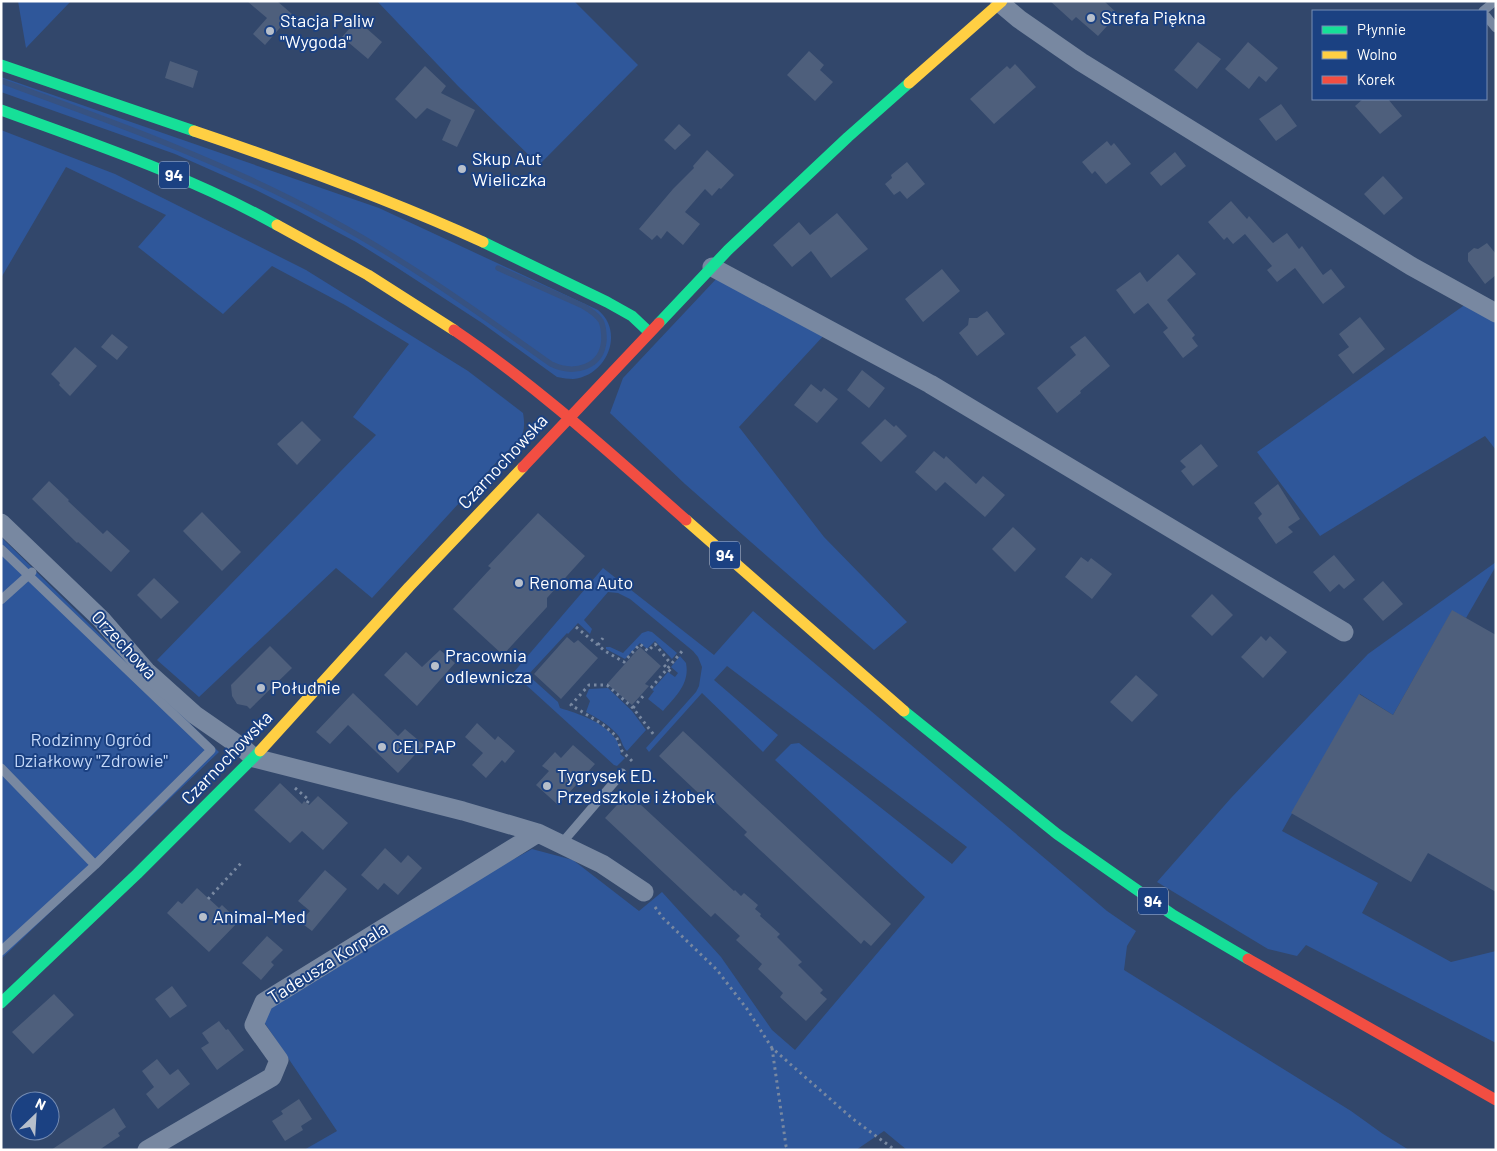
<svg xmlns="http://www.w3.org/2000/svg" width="1497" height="1151" font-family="Barlow,sans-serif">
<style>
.green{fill:#2f579a}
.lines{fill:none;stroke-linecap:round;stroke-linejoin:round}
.stream{stroke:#375281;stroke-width:5.5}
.building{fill:#4e5f7c}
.path{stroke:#7888a1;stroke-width:3;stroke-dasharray:2.5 4;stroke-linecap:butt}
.lane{stroke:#7888a1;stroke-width:9}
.street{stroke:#7888a1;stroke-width:19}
.fast{stroke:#16e098;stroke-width:11}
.slow{stroke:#ffcf43;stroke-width:11}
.jam{stroke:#f24e42;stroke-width:11}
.poi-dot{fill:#b7bfcb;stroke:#1b4182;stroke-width:2}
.labels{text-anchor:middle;stroke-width:4;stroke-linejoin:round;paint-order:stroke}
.shield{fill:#1b4182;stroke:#bbc6da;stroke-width:1}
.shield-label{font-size:16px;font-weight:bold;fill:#fff}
.poi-label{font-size:18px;fill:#fff;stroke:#1b4182;text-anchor:start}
.street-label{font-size:18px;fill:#fff;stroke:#1b4182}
.park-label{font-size:18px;fill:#c4d8f8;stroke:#1b4182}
</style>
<rect width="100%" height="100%" fill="#32476b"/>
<path class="green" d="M 18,1 L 71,1 L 26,48 Z
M 377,1 L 574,1 L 638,65 L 539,165 L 458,86 Z
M 1,77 L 379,208 L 598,310 C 625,332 607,376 573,379 C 568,379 563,378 557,377 L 482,323 L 393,265 L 356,242 L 298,211 L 256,190 L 175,154 L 1,92 Z
M 1,130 L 115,174 L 306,270 L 468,371 L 523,413 C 527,436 520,440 504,454 L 372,598 L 336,568 L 199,697 L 157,660 L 376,435 L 353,417 L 409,344 L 345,305 L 272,266 L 223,314 L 138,247 L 166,215 L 66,167 L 1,278 Z
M 718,277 L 826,333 L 739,427 L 824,537 L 907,622 L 874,650 L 685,484 L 610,413 L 623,378 Z
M 1466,304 L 1496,322 L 1496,450 L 1485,436 L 1411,480 L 1320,536 L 1257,452 Z
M 1,537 L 219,752 L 1,959 Z
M 1496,562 L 1496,566 L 1466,618 L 1452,611 L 1393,715 L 1360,694 L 1282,831 L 1378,883 L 1362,913 L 1451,962 L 1496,951 L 1496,1043 L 1306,945 L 1297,956 L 1268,949 L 1157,882 L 1231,798 L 1368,654 Z
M 603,568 L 714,655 L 753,611 L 1107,911 L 1136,931 L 1127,946 L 1124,970 L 1351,1111 L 1383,1134 L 1409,1150 L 907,1150 L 884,1131 L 856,1150 L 304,1150 L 337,1131 L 264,1022 L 271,1002 L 459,889 L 532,849 L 573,860 L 639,911 L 662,892 L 721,957 L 772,1030 L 795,1050 L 925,897 L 775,760 L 791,744 L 799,743 L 952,864 L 967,847 L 727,666 L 714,680 L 778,735 L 763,752 L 702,693 L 649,752 L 646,748 L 696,692 L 699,686 L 702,667 L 698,657 L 693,651 L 630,599 L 618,593 L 608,592 L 584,620 L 592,629 L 590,634 L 578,623 L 568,634 L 567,633 L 528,675 L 558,702 L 560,708 C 579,714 602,721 615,738 C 618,741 619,747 621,752 L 620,754 L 625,758 L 617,766 L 614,765 L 513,673 Z
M 648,631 L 652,632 L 677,653 L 672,659 L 655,641 L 647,649 L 640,643 L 625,659 L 606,649 L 606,647 L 610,647 L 623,653 L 642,633 Z
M 680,656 L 686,663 C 690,684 676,696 663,711 L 648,699 L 654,691 L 652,690 L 668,672 L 675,677 L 678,673 L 671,667 Z
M 608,688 L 632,711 L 646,730 L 627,751 C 622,747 622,739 617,734 C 608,724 597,718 586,712 L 590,701 L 586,696 L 589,689 Z"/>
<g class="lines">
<path class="stream" d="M 1,81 C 113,122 225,162 329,219 C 407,261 479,313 551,364 C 574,375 602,368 604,340 C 604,333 604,327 601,321 C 597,315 590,310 583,306 L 498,268"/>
</g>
<path class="building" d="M 247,1 L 277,1 L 292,14 L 265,45 L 253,34 L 267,18 Z
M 1050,1 L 1104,1 L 1118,14 L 1098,36 L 1076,17 L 1072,21 Z
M 357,20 L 382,42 L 368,59 L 342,37 Z
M 1198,42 L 1221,59 L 1197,89 L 1174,70 Z
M 1248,42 L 1278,68 L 1266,82 L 1259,76 L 1249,89 L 1225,69 Z
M 809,51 L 824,65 L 820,70 L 833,82 L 815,101 L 787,75 Z
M 170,61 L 198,71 L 193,88 L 165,78 Z
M 1015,64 L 1036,87 L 994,124 L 970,99 L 1007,66 L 1010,69 Z
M 425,66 L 446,86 L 441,93 L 475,110 L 457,147 L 442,140 L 451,120 L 427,108 L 416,119 L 395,99 Z
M 1363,99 L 1388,99 L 1402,116 L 1380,134 L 1355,106 Z
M 1281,104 L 1297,126 L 1276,141 L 1259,119 Z
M 679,124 L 691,135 L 675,150 L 664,140 Z
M 1107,141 L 1111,146 L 1114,143 L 1131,164 L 1106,184 L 1095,171 L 1092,174 L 1082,162 Z
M 707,150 L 734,175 L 721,189 L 719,188 L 712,196 L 705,189 L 685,212 L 700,224 L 683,245 L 667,231 L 661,239 L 657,235 L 652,240 L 639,229 L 673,189 L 694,168 L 693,166 Z
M 1175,152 L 1186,166 L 1161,186 L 1150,173 Z
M 907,162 L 925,184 L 907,199 L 900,191 L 894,195 L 885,184 L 892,178 L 891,175 Z
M 1383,176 L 1403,198 L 1384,215 L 1364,194 Z
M 1231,201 L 1247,219 L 1249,216 L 1273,243 L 1287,233 L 1299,249 L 1302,246 L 1323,275 L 1331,269 L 1345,287 L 1323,304 L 1295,268 L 1277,282 L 1267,270 L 1272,266 L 1245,234 L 1233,244 L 1227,237 L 1224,240 L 1208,222 Z
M 837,213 L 868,249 L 831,278 L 811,251 L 792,267 L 773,245 L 799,222 L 810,235 Z
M 1487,243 L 1496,254 L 1496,275 L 1485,284 L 1468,261 L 1468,253 L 1474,248 L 1478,249 Z
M 1178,254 L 1196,274 L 1167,300 L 1195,335 L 1192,338 L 1198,346 L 1183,358 L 1163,332 L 1168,328 L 1148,303 L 1134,314 L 1116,290 L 1140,272 L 1147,282 Z
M 942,269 L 960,291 L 923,322 L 905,299 Z
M 987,311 L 1005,334 L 977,356 L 959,333 L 968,325 L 969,318 L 977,318 Z
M 1360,317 L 1385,349 L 1353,374 L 1338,355 L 1349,347 L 1339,334 Z
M 112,334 L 128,347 L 117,360 L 101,347 Z
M 1085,336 L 1110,366 L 1080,391 L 1081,393 L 1057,413 L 1037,388 L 1076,355 L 1070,347 Z
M 75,347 L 97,366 L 70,396 L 59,385 L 60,383 L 51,374 Z
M 862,370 L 885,388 L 869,408 L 847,390 Z
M 811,384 L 821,392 L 824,388 L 838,399 L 817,423 L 794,405 Z
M 885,419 L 894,427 L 896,425 L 907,436 L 881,462 L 861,443 Z
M 302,421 L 321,440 L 297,465 L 277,444 Z
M 1201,444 L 1218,466 L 1193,486 L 1181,471 L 1186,467 L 1180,461 Z
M 934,451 L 944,459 L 946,456 L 976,484 L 983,476 L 1005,495 L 985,517 L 945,482 L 936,491 L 915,472 Z
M 49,481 L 69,500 L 68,501 L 103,534 L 107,530 L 130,551 L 111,572 L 78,542 L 77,543 L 32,499 Z
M 1278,484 L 1300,519 L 1288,527 L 1293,532 L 1276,544 L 1258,518 L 1262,514 L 1254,503 Z
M 202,512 L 241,552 L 222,571 L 183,531 Z
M 538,513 L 585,556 L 547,598 L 547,607 L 503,655 L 453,609 L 491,568 L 488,566 Z
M 1013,527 L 1036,549 L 1015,572 L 992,549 Z
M 1334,555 L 1355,580 L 1344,589 L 1339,584 L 1330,592 L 1313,572 Z
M 1081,557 L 1088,562 L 1091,558 L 1112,574 L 1092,599 L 1065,577 Z
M 154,578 L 179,602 L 161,619 L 137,595 Z
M 1383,581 L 1403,604 L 1383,621 L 1363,599 Z
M 1212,594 L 1233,615 L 1212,636 L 1191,616 Z
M 1452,610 L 1496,635 L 1496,892 L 1428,853 L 1411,882 L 1291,813 L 1359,694 L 1393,715 Z
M 1261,636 L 1266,641 L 1270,636 L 1287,652 L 1263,678 L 1241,657 Z
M 567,637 L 574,643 L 578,640 L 598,658 L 561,699 L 534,674 Z
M 270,646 L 292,668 L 250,709 L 247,706 L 237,704 L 232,696 L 231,685 Z
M 640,647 L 661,666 L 645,684 L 649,686 L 632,705 L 607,684 Z
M 440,650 L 455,663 L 417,706 L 384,675 L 406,652 L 422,667 Z
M 1136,675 L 1158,695 L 1132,722 L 1110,702 Z
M 353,693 L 398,736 L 405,729 L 424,745 L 398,773 L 348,725 L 330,744 L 316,732 Z
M 477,723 L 495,740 L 498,736 L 515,751 L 505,763 L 502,760 L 486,778 L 472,765 L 483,753 L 465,737 Z
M 683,731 L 891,924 L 871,946 L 864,940 L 861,944 L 744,835 L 747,832 L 730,816 L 715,802 L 711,805 L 659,756 Z
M 573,745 L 595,764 L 558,805 L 536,785 L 549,771 L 542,766 L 555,752 L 561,758 Z
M 280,783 L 302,804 L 304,801 L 309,805 L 318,796 L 348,823 L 323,850 L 302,831 L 290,843 L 254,810 Z
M 628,793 L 734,891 L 735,890 L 741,896 L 744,893 L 758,905 L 755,909 L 761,914 L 760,916 L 780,934 L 777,937 L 802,962 L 798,965 L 823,990 L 820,993 L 827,999 L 806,1021 L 780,997 L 783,993 L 758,969 L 762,964 L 736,940 L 740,936 L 715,913 L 711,917 L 605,818 Z
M 385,848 L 401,863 L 408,855 L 422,868 L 398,895 L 384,883 L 378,890 L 361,875 Z
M 325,870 L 347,889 L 312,931 L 300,922 L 310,911 L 298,901 Z
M 197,888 L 219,908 L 222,905 L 239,921 L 209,952 L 167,913 L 178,901 L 182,904 Z
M 267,936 L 283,950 L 271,962 L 274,965 L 261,980 L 242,963 Z
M 172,986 L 187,1006 L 170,1018 L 155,999 Z
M 54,994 L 74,1015 L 33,1054 L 12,1032 Z
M 219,1021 L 226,1030 L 228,1029 L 244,1050 L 217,1070 L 201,1048 L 209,1043 L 202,1033 Z
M 157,1059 L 170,1075 L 178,1069 L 190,1084 L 158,1109 L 146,1094 L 154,1087 L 142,1071 Z
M 299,1099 L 312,1119 L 301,1126 L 303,1130 L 285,1141 L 272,1121 L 283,1114 L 281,1111 Z
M 114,1108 L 126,1127 L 118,1133 L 120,1136 L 99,1150 L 51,1150 Z"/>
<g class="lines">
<path class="path" d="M 576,627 L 605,651 L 624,662 L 640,644 L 648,651 L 655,644 L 671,664
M 598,645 L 603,638
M 664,665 L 673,674
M 651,688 L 683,650
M 633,708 L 644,695
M 632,761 L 622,751 L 616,736 L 602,724 L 571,705 L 589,685 L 607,685 L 633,708 L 654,735
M 295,788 L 309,800 L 307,803
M 208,899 L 242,862
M 655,907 L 663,918 L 717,970 L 747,1009 L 772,1048 L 853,1119 L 895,1150
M 772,1048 L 786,1146 L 788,1150"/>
<path class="lane" d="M 1483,11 L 1495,1
M 1486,16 L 1496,28
M 1,549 L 211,750 L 95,865 L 1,951
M 1,600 L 32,572
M 1,768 L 95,865
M 561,844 L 622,773"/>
<path class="street" d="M 1000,3 L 1019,19 L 1081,62 L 1411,266 L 1496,313
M 712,267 L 930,384 L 1344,632
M 1,523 L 101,619 L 146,671 L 195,715 L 244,749 L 254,758 L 463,811 L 538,833 L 602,864 L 644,892
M 147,1150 L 272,1077 L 279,1060 L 254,1025 L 264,1002 L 538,833"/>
<path class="fast" d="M 1,65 L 194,131
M 1,110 C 94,144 190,176 277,225
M 483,242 L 607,302 L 632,316 L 649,332
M 659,323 L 728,250 L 848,137 L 909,83
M 904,711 L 1057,834 L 1173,915 L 1248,959
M 1,1003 L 137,874 L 260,751"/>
<path class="slow" d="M 909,83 L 1002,1
M 194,131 C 292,164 389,199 483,242
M 277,225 L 368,275 L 454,330
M 686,520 L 904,711
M 260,751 L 409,587 L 523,467"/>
<path class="jam" d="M 454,330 C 537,386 611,454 686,520
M 523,467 L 659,323
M 1248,959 L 1496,1100"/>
</g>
<g class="poi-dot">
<circle cx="1091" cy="18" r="5"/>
<circle cx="270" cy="31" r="5"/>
<circle cx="462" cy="169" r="5"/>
<circle cx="519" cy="583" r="5"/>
<circle cx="435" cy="666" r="5"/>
<circle cx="261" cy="688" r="5"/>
<circle cx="382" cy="747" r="5"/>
<circle cx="547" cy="786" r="5"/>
<circle cx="203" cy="917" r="5"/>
</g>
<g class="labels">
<g class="shield">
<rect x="159" y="161.5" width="30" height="27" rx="4"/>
<rect x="710" y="541.5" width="30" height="27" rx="4"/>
<rect x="1138" y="887.5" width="30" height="27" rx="4"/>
</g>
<g class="shield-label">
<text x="174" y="181">94</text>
<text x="725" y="561">94</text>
<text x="1153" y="907">94</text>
</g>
<g class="poi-label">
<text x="1101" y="24">Strefa Piękna</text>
<text x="280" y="27">Stacja Paliw<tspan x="280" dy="21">"Wygoda"</tspan></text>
<text x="472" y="165">Skup Aut<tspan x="472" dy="21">Wieliczka</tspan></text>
<text x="529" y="589">Renoma Auto</text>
<text x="445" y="662">Pracownia<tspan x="445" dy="21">odlewnicza</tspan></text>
<text x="271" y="694">Południe</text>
<text x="392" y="753">CELPAP</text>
<text x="557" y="782">Tygrysek ED.<tspan x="557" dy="21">Przedszkole i żłobek</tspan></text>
<text x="213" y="923">Animal-Med</text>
</g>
<g class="street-label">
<text transform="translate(503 462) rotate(-47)" y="6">Czarnochowska</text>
<text transform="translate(124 645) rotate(47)" y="6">Orzechowa</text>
<text transform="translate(227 758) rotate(-46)" y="6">Czarnochowska</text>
<text transform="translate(328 963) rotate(-32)" y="6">Tadeusza Korpala</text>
</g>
<g class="park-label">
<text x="91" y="746">Rodzinny Ogród<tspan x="91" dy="21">Działkowy "Zdrowie"</tspan></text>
</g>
</g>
<rect width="1497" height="1151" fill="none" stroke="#ffffff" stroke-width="5"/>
<rect x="1312" y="10" width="175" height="90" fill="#1b4182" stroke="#768db4"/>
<rect x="1322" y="26" width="25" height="8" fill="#16e098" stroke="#768db4"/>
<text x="1357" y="35" font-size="15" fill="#ffffff">Płynnie</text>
<rect x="1322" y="51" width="25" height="8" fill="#ffcf43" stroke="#768db4"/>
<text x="1357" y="60" font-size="15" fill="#ffffff">Wolno</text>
<rect x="1322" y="76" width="25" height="8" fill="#f24e42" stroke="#768db4"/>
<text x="1357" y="85" font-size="15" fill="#ffffff">Korek</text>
<g transform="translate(35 1116) rotate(25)"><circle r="24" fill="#1b4182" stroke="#768db4"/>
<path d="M0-4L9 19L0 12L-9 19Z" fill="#b7bfcb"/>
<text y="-8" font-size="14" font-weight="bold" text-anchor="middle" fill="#ffffff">N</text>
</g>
</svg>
